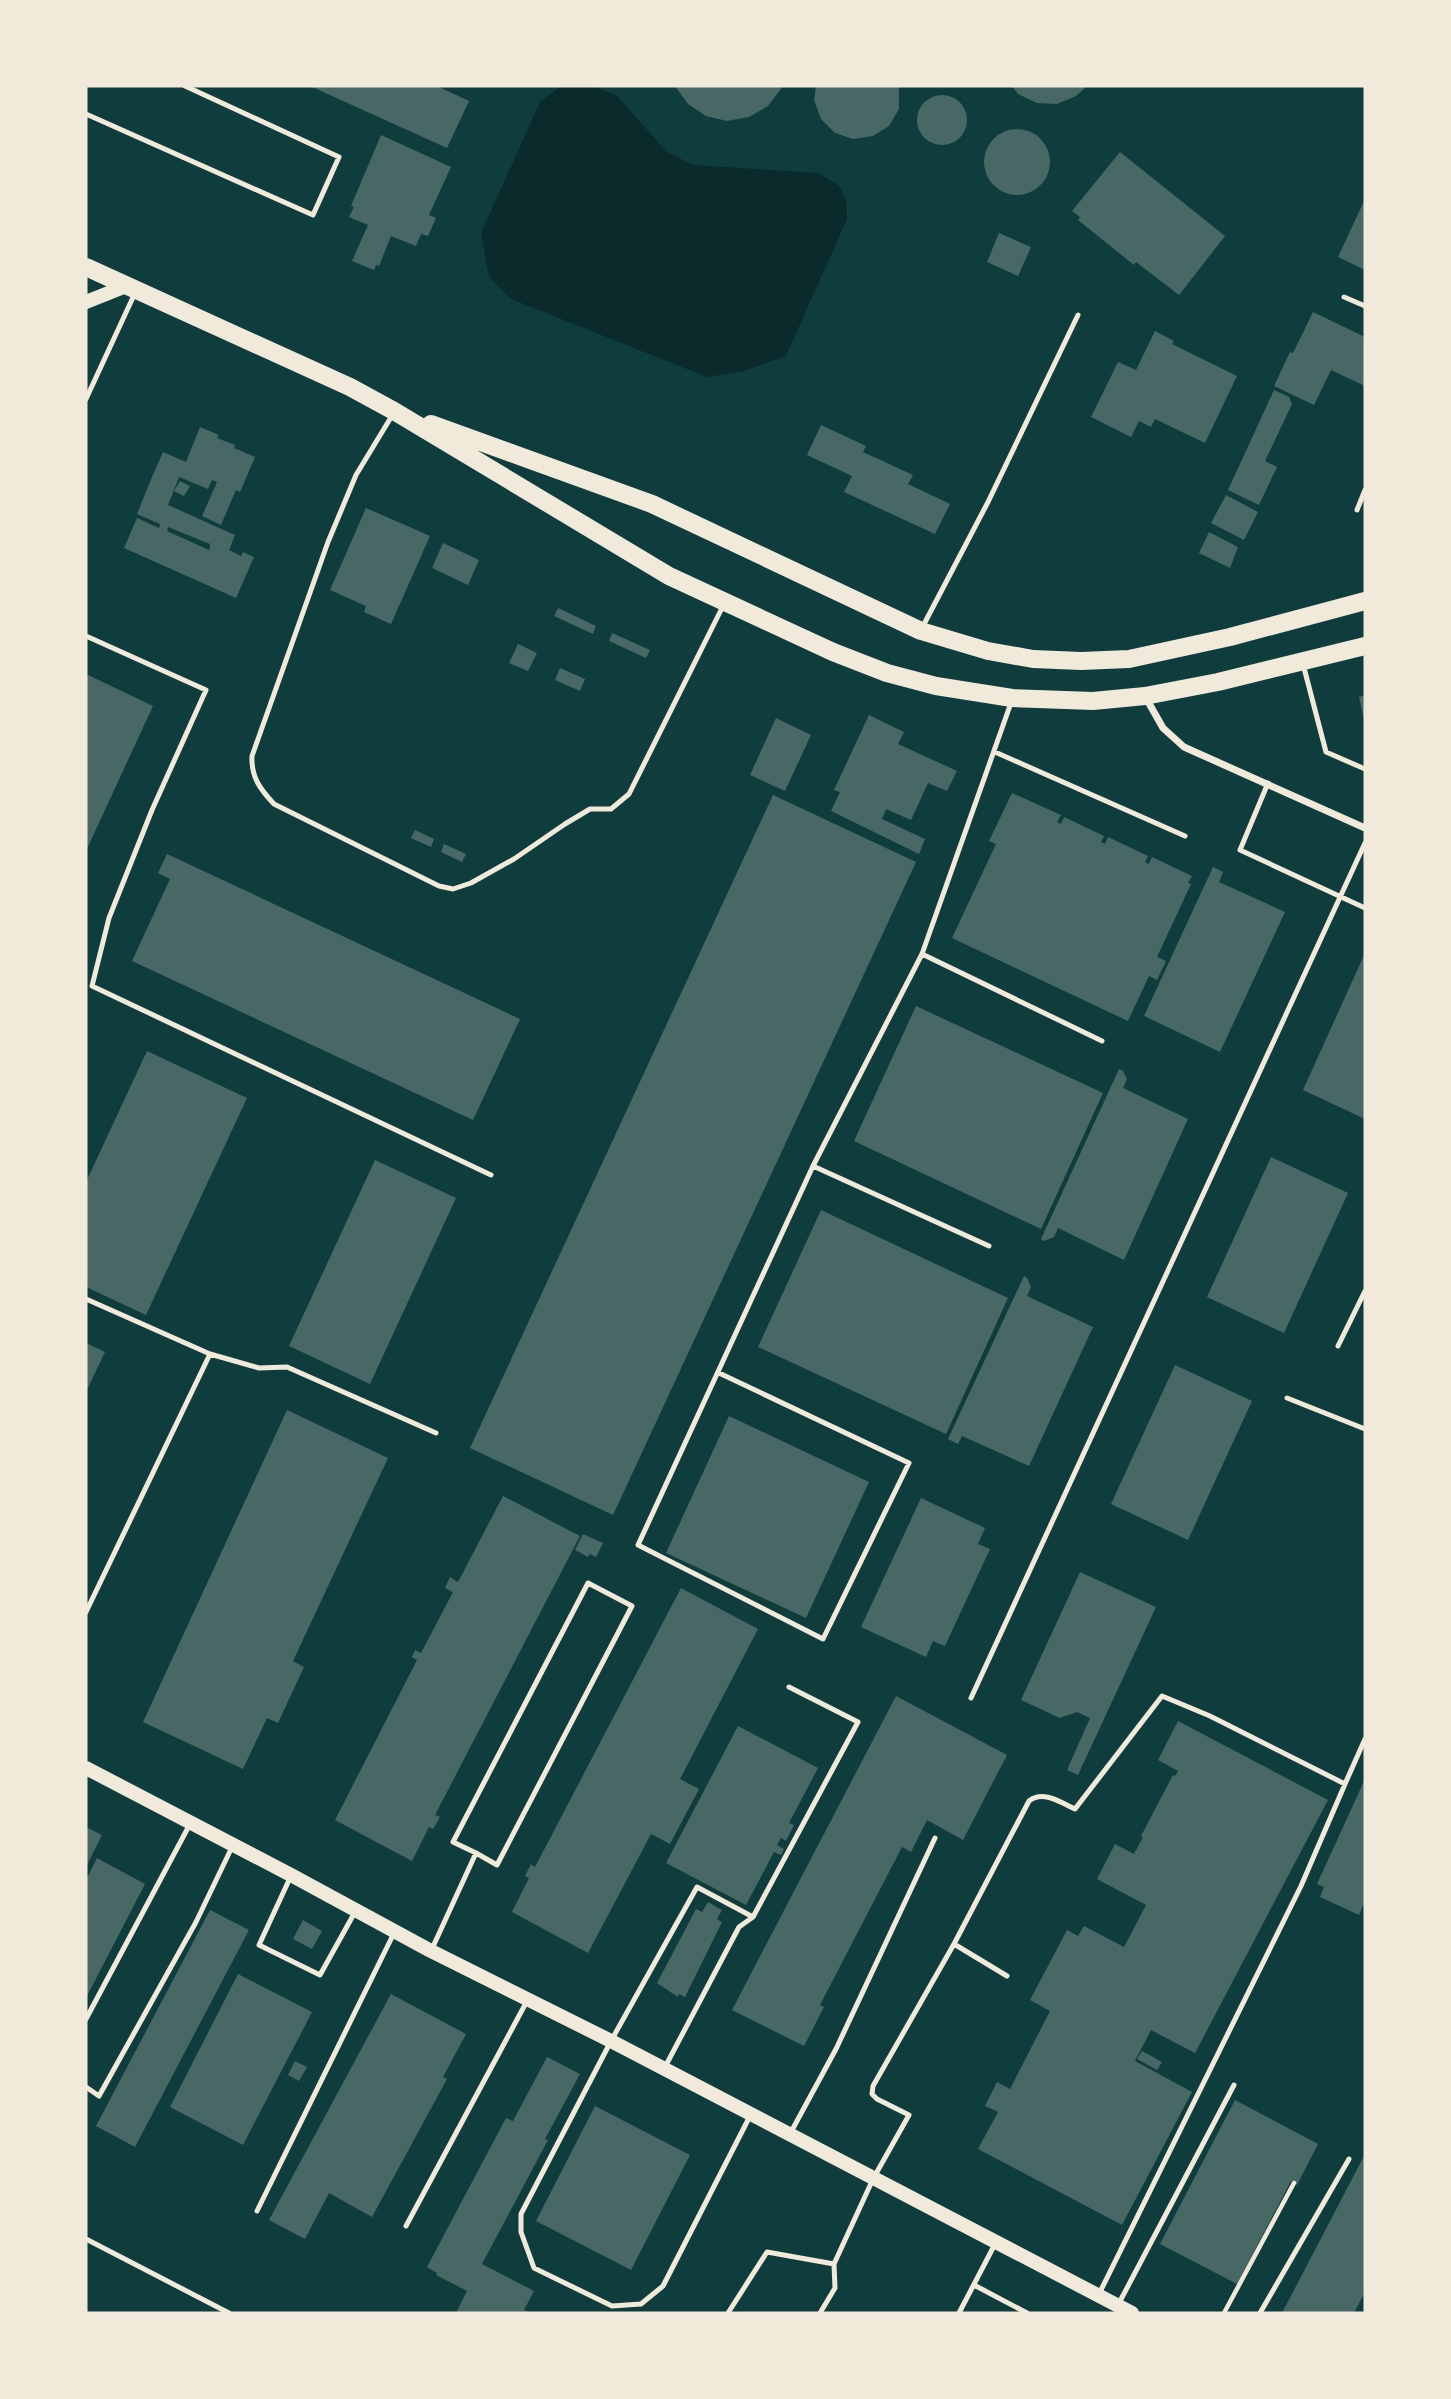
<svg xmlns="http://www.w3.org/2000/svg" width="1451" height="2399" font-family="Commissioner,sans-serif">
<style>
.water{fill:#0a2a2b}
.building{fill:#486865;fill-rule:evenodd}
.lines{fill:none;stroke-linecap:round;stroke-linejoin:round}
.path{stroke:#f1e9da;stroke-width:4.5}
.service{stroke:#f1e9da;stroke-width:5}
.minor{stroke:#f1e9da;stroke-width:7}
.secondary{stroke:#f1e9da;stroke-width:14}
.primary{stroke:#f1e9da;stroke-width:18}
</style>
<rect width="100%" height="100%" fill="#0f3d3e"/>
<path class="water" d="M 561,86 L 594,86 L 617,96 L 666,151 L 692,165 L 819,173 L 839,186 L 847,201 L 847,219 L 786,356 L 744,371 L 707,377 L 511,299 L 489,277 L 481,233 L 540,102 Z"/>
<path class="building" d="M 310,86 L 437,86 L 469,101 L 447,148 Z
M 675,86 L 783,86 L 768,106 L 749,117 L 727,121 L 706,116 L 688,104 Z
M 816,86 L 899,86 L 899,109 L 889,126 L 873,136 L 853,139 L 835,133 L 821,119 L 814,100 Z
M 1012,86 L 1087,86 L 1076,96 L 1057,104 L 1037,103 L 1018,94 Z
M917 120a25 25 0 1 1 50 0a25 25 0 1 1-50 0Z
M984 162a33 33 0 1 1 66 0a33 33 0 1 1-66 0Z
M 381,135 L 451,167 L 429,215 L 436,218 L 428,236 L 421,234 L 416,246 L 391,236 L 379,266 L 376,265 L 374,270 L 352,261 L 368,225 L 349,217 L 354,207 L 351,206 Z
M 1120,152 L 1225,236 L 1179,295 L 1136,262 L 1134,265 L 1078,220 L 1080,217 L 1072,211 Z
M 1365,199 L 1365,270 L 1338,257 Z
M 999,233 L 1031,247 L 1018,276 L 987,262 Z
M 1313,312 L 1365,337 L 1365,386 L 1331,370 L 1314,405 L 1274,386 L 1290,352 L 1293,353 Z
M 1155,331 L 1174,341 L 1172,344 L 1237,376 L 1205,443 L 1155,419 L 1151,427 L 1139,421 L 1131,437 L 1091,417 L 1118,362 L 1136,370 Z
M 1274,390 L 1289,397 L 1292,404 L 1265,461 L 1277,467 L 1259,505 L 1228,490 Z
M 821,425 L 866,446 L 863,452 L 913,475 L 908,484 L 950,504 L 935,534 L 844,492 L 852,476 L 807,455 Z
M 200,427 L 219,435 L 217,438 L 235,445 L 234,448 L 255,457 L 240,492 L 236,490 L 221,525 L 202,516 L 217,482 L 212,480 L 208,489 L 179,477 L 168,505 L 235,535 L 229,550 L 241,556 L 243,552 L 254,557 L 236,598 L 124,548 L 137,518 L 159,528 L 160,524 L 137,514 L 149,484 L 163,452 L 186,462 ZM 168,527 L 210,544 L 210,548 L 209,550 L 167,531 Z
M 180,481 L 190,486 L 184,496 L 174,491 Z
M 1226,495 L 1258,512 L 1244,540 L 1211,523 Z
M 366,508 L 430,536 L 391,624 L 364,612 L 366,606 L 330,590 Z
M 1209,532 L 1238,547 L 1230,568 L 1199,553 Z
M 443,543 L 479,560 L 468,585 L 432,568 Z
M 558,608 L 596,626 L 593,634 L 554,616 Z
M 612,633 L 650,650 L 646,658 L 609,641 Z
M 518,644 L 537,653 L 528,671 L 509,663 Z
M 560,668 L 585,679 L 580,691 L 555,680 Z
M 86,674 L 153,706 L 86,851 Z
M 1365,695 L 1365,720 L 1364,720 L 1359,697 Z
M 869,715 L 904,732 L 898,744 L 957,771 L 947,791 L 928,783 L 911,820 L 886,809 L 882,819 L 925,839 L 919,854 L 831,811 L 840,792 L 834,790 Z
M 776,718 L 811,735 L 785,791 L 750,775 Z
M 1012,793 L 1061,815 L 1057,822 L 1061,824 L 1064,817 L 1104,836 L 1101,842 L 1105,844 L 1108,837 L 1148,856 L 1145,862 L 1149,864 L 1152,857 L 1192,876 L 1188,883 L 1191,884 L 1157,957 L 1166,961 L 1157,980 L 1149,976 L 1128,1021 L 952,938 L 996,844 L 989,841 Z
M 773,795 L 916,862 L 613,1515 L 470,1448 Z
M 415,830 L 434,839 L 431,847 L 411,838 Z
M 444,844 L 466,854 L 462,862 L 441,852 Z
M 167,854 L 520,1019 L 473,1120 L 132,961 L 170,879 L 158,873 Z
M 1213,867 L 1223,872 L 1219,882 L 1285,912 L 1220,1052 L 1144,1016 Z
M 1365,953 L 1365,1119 L 1303,1090 Z
M 916,1006 L 1103,1093 L 1041,1229 L 854,1141 Z
M 147,1051 L 247,1098 L 146,1315 L 86,1287 L 86,1182 Z
M 1119,1069 L 1123,1071 L 1127,1079 L 1123,1088 L 1188,1119 L 1124,1260 L 1058,1228 L 1054,1237 L 1044,1241 L 1041,1239 Z
M 1271,1157 L 1348,1193 L 1284,1333 L 1207,1297 Z
M 375,1160 L 456,1198 L 370,1384 L 289,1346 Z
M 821,1210 L 1008,1298 L 946,1434 L 758,1347 Z
M 1024,1276 L 1027,1278 L 1031,1287 L 1027,1296 L 1093,1327 L 1029,1466 L 962,1436 L 958,1444 L 948,1439 Z
M 86,1343 L 105,1352 L 86,1392 Z
M 1175,1365 L 1252,1401 L 1188,1540 L 1111,1504 Z
M 287,1410 L 388,1458 L 293,1661 L 304,1667 L 278,1723 L 267,1718 L 243,1769 L 143,1722 Z
M 729,1416 L 869,1482 L 806,1618 L 666,1553 Z
M 503,1496 L 580,1536 L 435,1815 L 440,1817 L 433,1829 L 429,1827 L 412,1861 L 335,1820 L 417,1660 L 412,1657 L 415,1650 L 421,1653 L 453,1592 L 445,1588 L 450,1577 L 458,1582 Z
M 921,1498 L 985,1528 L 978,1544 L 990,1549 L 945,1646 L 933,1641 L 926,1657 L 861,1627 Z
M 583,1534 L 603,1543 L 596,1557 L 590,1554 L 588,1557 L 575,1550 Z
M 1080,1572 L 1156,1607 L 1078,1775 L 1067,1770 L 1090,1718 L 1077,1712 L 1060,1718 L 1021,1700 Z
M 681,1588 L 758,1629 L 680,1779 L 699,1789 L 670,1844 L 651,1834 L 588,1953 L 512,1912 L 529,1878 L 525,1876 L 531,1864 L 535,1867 Z
M 896,1696 L 1007,1755 L 963,1840 L 927,1820 L 911,1852 L 902,1847 L 820,2005 L 824,2007 L 804,2046 L 732,2010 Z
M 1178,1721 L 1328,1800 L 1195,2053 L 1151,2030 L 1135,2061 L 1192,2092 L 1122,2225 L 978,2149 L 998,2112 L 985,2106 L 997,2082 L 1010,2089 L 1050,2011 L 1030,2000 L 1067,1930 L 1078,1936 L 1084,1926 L 1124,1947 L 1146,1905 L 1097,1879 L 1115,1844 L 1134,1854 L 1143,1837 L 1141,1836 L 1173,1775 L 1175,1776 L 1178,1771 L 1158,1760 Z
M 738,1726 L 818,1768 L 789,1823 L 794,1825 L 786,1841 L 781,1838 L 777,1845 L 784,1849 L 781,1855 L 774,1852 L 746,1905 L 666,1863 Z
M 1365,1779 L 1365,1906 L 1363,1905 L 1359,1915 L 1320,1897 L 1324,1887 L 1317,1884 Z
M 86,1827 L 102,1835 L 86,1867 Z
M 97,1858 L 145,1884 L 86,1998 L 86,1880 Z
M 708,1902 L 722,1910 L 717,1919 L 722,1922 L 685,1997 L 679,1994 L 678,1997 L 657,1983 L 696,1909 L 702,1912 Z
M 210,1910 L 249,1930 L 135,2147 L 96,2126 Z
M 303,1920 L 322,1931 L 312,1949 L 293,1939 Z
M 238,1974 L 312,2012 L 243,2145 L 170,2107 Z
M 391,1994 L 466,2034 L 443,2077 L 447,2079 L 372,2217 L 329,2193 L 305,2239 L 269,2220 Z
M 1142,2051 L 1162,2062 L 1157,2070 L 1137,2059 Z
M 547,2057 L 580,2074 L 545,2139 L 548,2140 L 482,2264 L 534,2291 L 524,2310 L 531,2313 L 456,2313 L 467,2291 L 436,2275 L 437,2273 L 427,2267 L 506,2118 L 513,2121 Z
M 295,2061 L 307,2067 L 299,2081 L 288,2075 Z
M 1235,2100 L 1318,2144 L 1297,2185 L 1291,2181 L 1237,2284 L 1160,2244 Z
M 595,2106 L 690,2155 L 631,2270 L 536,2221 Z
M 1365,2154 L 1365,2292 L 1354,2313 L 1282,2313 Z"/>
<g class="lines">
<path class="path" d="M 1224,2313 L 1294,2183"/>
<path class="service" d="M 86,114 L 313,215 L 339,157 L 185,86
M 1344,297 L 1365,306
M 86,399 L 135,293
M 393,414 L 356,475 L 328,542 L 252,756 C 251,777 260,789 274,804 L 439,886 L 453,889 L 471,883 L 514,859 L 565,824 L 590,809 L 611,809 L 629,794 L 724,604
M 1357,510 L 1365,490
M 922,628 L 988,502 L 1078,315
M 86,636 L 206,690 L 152,810 L 109,918 L 92,986 L 491,1175
M 1303,664 L 1326,752 L 1365,769
M 995,752 L 1185,836
M 1268,783 L 1240,850 L 1365,908
M 922,954 L 1102,1041
M 813,1166 L 989,1246
M 86,1299 L 210,1354
M 1338,1346 L 1365,1291
M 719,1373 L 909,1463 L 823,1639 L 638,1545 L 813,1166 L 922,954 L 1012,700
M 1287,1398 L 1365,1429
M 86,1612 L 210,1354 L 259,1368 L 287,1367 L 436,1433
M 971,1698 L 1365,843
M 290,1878 L 259,1945 L 320,1975 L 355,1912
M 954,1944 L 1007,1976
M 431,1951 L 476,1853 L 497,1865 L 632,1606 L 588,1583 L 453,1842 L 476,1853
M 86,2019 L 190,1824
M 665,2067 L 739,1927 L 753,1917 L 858,1722 L 789,1687
M 86,2087 L 99,2096 L 196,1922 L 233,1845
M 750,2116 L 663,2286 L 641,2304 L 612,2306 L 534,2268 L 521,2232 L 521,2214 L 611,2041 L 697,1887 L 753,1917
M 791,2132 L 836,2049 L 935,1838
M 257,2211 L 395,1931
M 406,2226 L 527,2001
M 86,2239 L 229,2313
M 974,2285 L 1027,2313
M 1099,2294 L 1301,1886 L 1345,1784
M 1118,2305 L 1234,2085
M 728,2313 L 767,2252 L 834,2264
M 820,2313 L 835,2288 L 834,2264 L 873,2179 L 909,2115 L 877,2099 L 872,2094 L 873,2086 L 954,1944 L 1029,1801 C 1043,1790 1060,1802 1075,1809 L 1162,1696 L 1210,1716 L 1345,1784 L 1365,1739
M 959,2313 L 995,2244
M 1260,2313 L 1349,2159"/>
<path class="minor" d="M 1146,698 L 1163,728 L 1184,747 L 1365,828"/>
<path class="secondary" d="M 86,302 L 126,286
M 86,1768 L 291,1875 L 431,1951 L 611,2041 L 1132,2313"/>
<path class="primary" d="M 86,267 L 350,387 L 394,411 L 669,576 L 833,652 L 887,673 L 936,686 L 1012,698 L 1093,701 L 1145,696 L 1218,682 L 1365,646
M 431,424 L 652,504 L 921,631 L 988,651 L 1033,659 L 1081,661 L 1129,659 L 1230,637 L 1365,601"/>
</g>
<rect width="1451" height="2399" fill="none" stroke="#f1e9da" stroke-width="175"/>
</svg>
